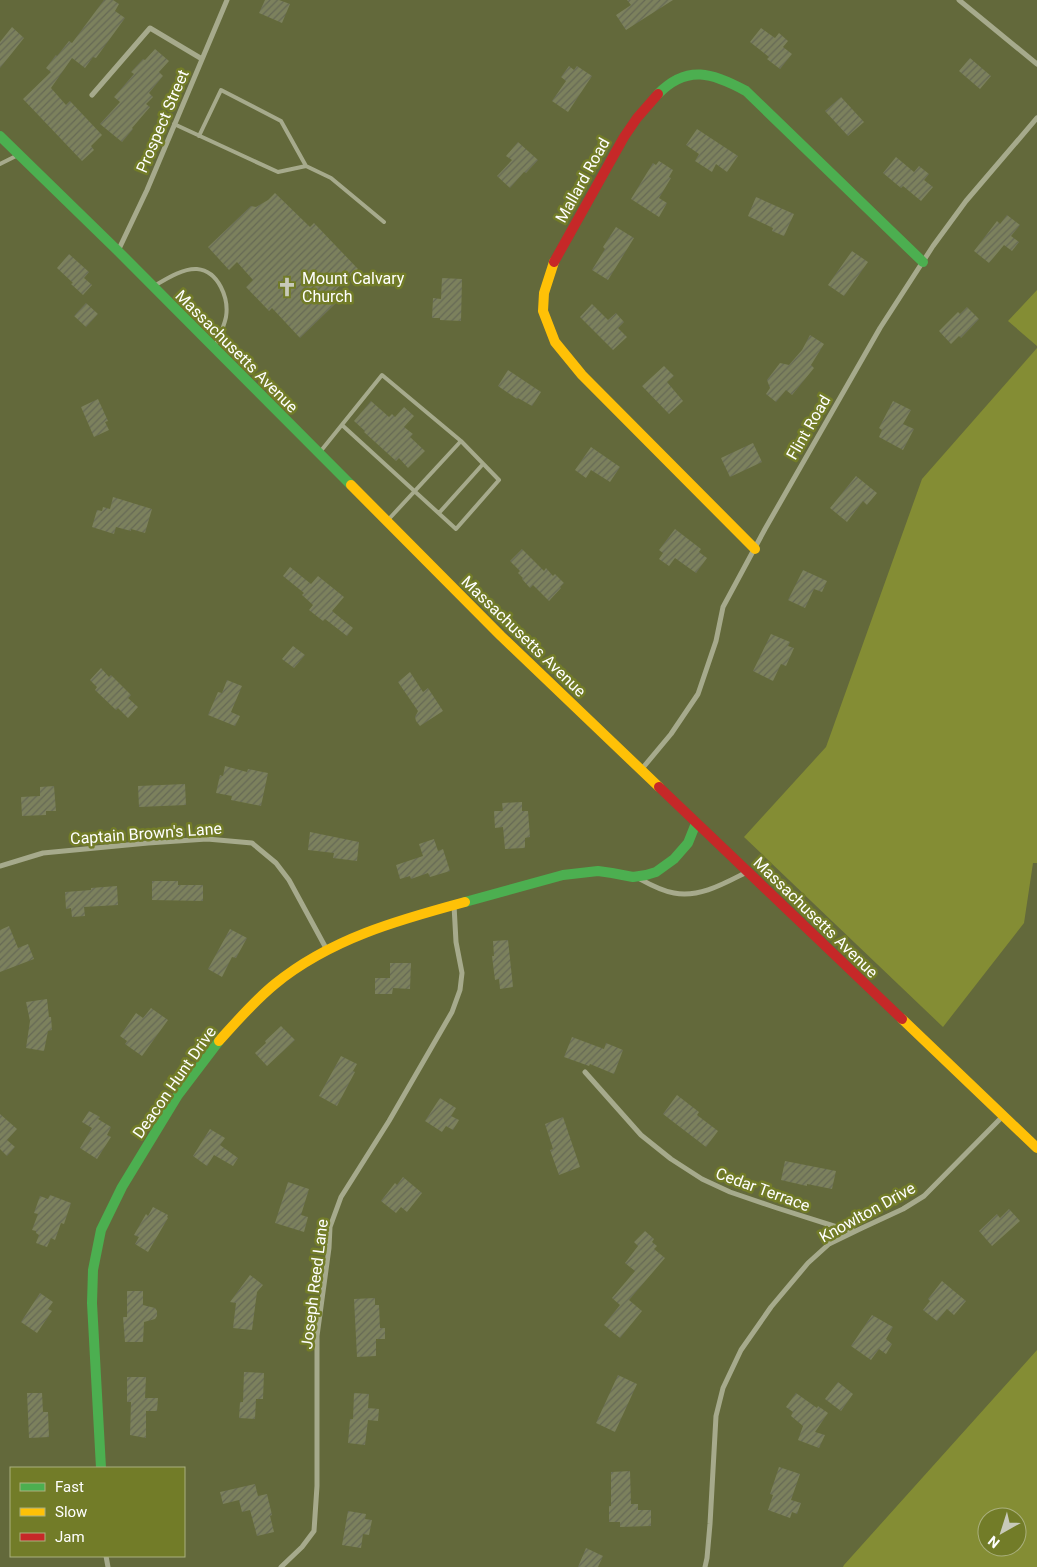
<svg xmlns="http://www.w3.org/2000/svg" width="1037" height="1567" font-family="Roboto,sans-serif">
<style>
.green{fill:#848d34;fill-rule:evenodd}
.building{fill:url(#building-hatch)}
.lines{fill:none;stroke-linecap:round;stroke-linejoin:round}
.lane{stroke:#a6aa8c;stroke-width:4}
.street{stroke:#a6aa8c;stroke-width:5}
.fast{stroke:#4caf50;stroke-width:10}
.slow{stroke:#ffc107;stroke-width:10}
.jam{stroke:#c62828;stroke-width:10}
.labels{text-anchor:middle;stroke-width:5;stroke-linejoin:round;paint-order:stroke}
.street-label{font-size:16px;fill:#fff;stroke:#727c28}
.poi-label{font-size:16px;fill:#fff;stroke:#727c28;text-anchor:start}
</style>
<defs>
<pattern id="building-hatch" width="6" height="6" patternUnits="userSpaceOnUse" patternTransform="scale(1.25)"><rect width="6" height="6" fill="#7c815d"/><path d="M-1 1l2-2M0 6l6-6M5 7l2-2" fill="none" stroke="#666955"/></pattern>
</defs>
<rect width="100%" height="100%" fill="#63693b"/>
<path class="green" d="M 1037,290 L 1037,346 L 1008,321 Z
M 1037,348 L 1037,863 L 1033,863 L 1024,923 L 943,1027 L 744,837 L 826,747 L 922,479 Z
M 1037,1350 L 1037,1567 L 843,1567 L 844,1565 ZM 987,1517 L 1017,1517 L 1017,1547 L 987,1547 Z"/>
<path class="building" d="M 104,0 L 113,0 L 119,4 L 115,11 L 125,18 L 96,58 L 93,57 L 85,68 L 72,58 L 51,88 L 66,105 L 70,101 L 102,135 L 91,146 L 94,150 L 82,161 L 23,99 L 51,72 L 46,68 L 56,55 L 57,56 L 69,41 L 72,43 Z
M 265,0 L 279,0 L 290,4 L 282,23 L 259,13 Z
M 627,0 L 673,0 L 626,30 L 616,15 L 631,5 Z
M 12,27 L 24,38 L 0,68 L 0,42 Z
M 761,28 L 775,38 L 779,33 L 788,41 L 783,47 L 792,54 L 780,69 L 767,59 L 769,57 L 750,42 Z
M 155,49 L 169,61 L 159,72 L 163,76 L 149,93 L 153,97 L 146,104 L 150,107 L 132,128 L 133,129 L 122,142 L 100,124 L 120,102 L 114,97 L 134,74 L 131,72 L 143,59 L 145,60 Z
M 970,58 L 991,76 L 980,89 L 959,71 Z
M 569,66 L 574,70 L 577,66 L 592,76 L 568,112 L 552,101 L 566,81 L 561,77 Z
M 841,97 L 864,122 L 848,136 L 825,111 Z
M 697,129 L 738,156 L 727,172 L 716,164 L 712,172 L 695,161 L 699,154 L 686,145 Z
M 518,142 L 538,160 L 526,173 L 524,172 L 510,188 L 497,176 L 512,160 L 506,156 Z
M 896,157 L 914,172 L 919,166 L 929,174 L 924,180 L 933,187 L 921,201 L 903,186 L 901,188 L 883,173 Z
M 659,161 L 673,170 L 669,177 L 671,178 L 659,198 L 667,203 L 659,217 L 631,199 L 653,163 L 656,165 Z
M 275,193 L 310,227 L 314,223 L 358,269 L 331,294 L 338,301 L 300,338 L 272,308 L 269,311 L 246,287 L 253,280 L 237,262 L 229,270 L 208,247 L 251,206 L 256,207 L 268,200 Z
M 756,197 L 794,214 L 784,236 L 772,231 L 773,228 L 748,216 Z
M 1007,215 L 1020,225 L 1011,236 L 1019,242 L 1012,251 L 1004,245 L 989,263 L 974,251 L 997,221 L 1000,224 Z
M 616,227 L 634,238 L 608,280 L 592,270 L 605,249 L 603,247 Z
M 852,251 L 868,262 L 844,296 L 828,285 Z
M 69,254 L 89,272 L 84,278 L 92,285 L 83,295 L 71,284 L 73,283 L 57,268 Z
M 442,278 L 462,279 L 461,321 L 440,320 L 440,318 L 432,318 L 433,298 L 441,299 Z
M 86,303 L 98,314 L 86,327 L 74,316 Z
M 592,304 L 608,320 L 616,313 L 624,322 L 618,328 L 627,337 L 613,350 L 580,317 Z
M 967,307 L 979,319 L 961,338 L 959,336 L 951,344 L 939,331 L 958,312 L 960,314 Z
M 810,335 L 824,344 L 811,365 L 814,368 L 792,395 L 786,390 L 776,402 L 766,394 L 770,388 L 767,380 L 780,363 L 789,365 L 802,350 Z
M 664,366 L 674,376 L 667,382 L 683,401 L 669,414 L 642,386 Z
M 508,370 L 541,392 L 532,406 L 518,398 L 517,399 L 498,386 Z
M 98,399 L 108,421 L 105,422 L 109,430 L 94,437 L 81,407 Z
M 371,401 L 389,417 L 392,414 L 395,417 L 404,407 L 414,416 L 404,427 L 413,434 L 410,437 L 425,451 L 408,468 L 399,458 L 396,461 L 364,432 L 365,431 L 354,421 Z
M 893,401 L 911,410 L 903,424 L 914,429 L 903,450 L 879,437 L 882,430 L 879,428 Z
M 753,443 L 762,462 L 730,477 L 721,458 Z
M 591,447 L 620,467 L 610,482 L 591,470 L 586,478 L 575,470 Z
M 856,476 L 877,493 L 867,505 L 863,501 L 847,522 L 830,508 Z
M 113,497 L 152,509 L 145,533 L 131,529 L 131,531 L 116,527 L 114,534 L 92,527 L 97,510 L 102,511 L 103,507 L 110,509 Z
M 675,529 L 701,549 L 699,552 L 707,558 L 696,573 L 675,558 L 669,566 L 659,559 L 663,553 L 659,550 Z
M 522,549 L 544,571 L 546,568 L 553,576 L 555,574 L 564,583 L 560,587 L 561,588 L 549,601 L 533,585 L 530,588 L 522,579 L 523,578 L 518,573 L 520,571 L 510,561 Z
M 290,567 L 311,584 L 318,576 L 344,597 L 332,611 L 353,628 L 347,636 L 325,619 L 323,621 L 309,610 L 313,605 L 302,595 L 304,593 L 283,576 Z
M 803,570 L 827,581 L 822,592 L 814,589 L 805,608 L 788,600 Z
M 771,634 L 790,642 L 788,646 L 794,648 L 786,666 L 781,664 L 773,681 L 753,671 Z
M 293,646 L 305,655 L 294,668 L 282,659 Z
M 101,668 L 109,677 L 111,675 L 131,695 L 128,698 L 138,707 L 128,718 L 118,708 L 116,710 L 95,690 L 97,687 L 90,680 Z
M 410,672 L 423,692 L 428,688 L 443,711 L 420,726 L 416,721 L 415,717 L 418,711 L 398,682 Z
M 227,680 L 242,686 L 231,712 L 240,716 L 235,726 L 208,715 L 218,692 L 222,693 Z
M 225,766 L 247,772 L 248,769 L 268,773 L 261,806 L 231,800 L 232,796 L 216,793 L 220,775 L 223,776 Z
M 185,784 L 186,805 L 139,807 L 138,786 Z
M 54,786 L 56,811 L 46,811 L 46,815 L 22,816 L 21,797 L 40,796 L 40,787 Z
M 522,802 L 522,811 L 528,811 L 530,837 L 525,838 L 525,848 L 505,849 L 503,827 L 495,828 L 494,811 L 503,811 L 502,803 Z
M 310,832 L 359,842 L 357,861 L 333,858 L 334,853 L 308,850 Z
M 434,839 L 438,851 L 443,849 L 450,871 L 430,877 L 428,873 L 411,879 L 410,876 L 400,879 L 396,865 L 423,856 L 419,844 Z
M 152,881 L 178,881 L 178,885 L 203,885 L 203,901 L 152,900 Z
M 117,886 L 118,905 L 84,907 L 85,916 L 72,917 L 71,908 L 66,909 L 65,892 L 91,890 L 91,888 Z
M 9,926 L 18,948 L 28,944 L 34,959 L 0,972 L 0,930 Z
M 230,929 L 247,938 L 236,958 L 232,957 L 222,977 L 208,969 Z
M 508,940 L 513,987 L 500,989 L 499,979 L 495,980 L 492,956 L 494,956 L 493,941 Z
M 390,963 L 411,963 L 410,989 L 393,988 L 392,994 L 375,994 L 375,978 L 390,978 Z
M 47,999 L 49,1017 L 51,1017 L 52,1030 L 48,1031 L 44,1051 L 26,1048 L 30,1021 L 26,1002 Z
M 151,1008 L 168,1020 L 142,1056 L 125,1044 L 127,1041 L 120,1036 L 136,1013 L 143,1018 Z
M 281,1026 L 295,1040 L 267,1066 L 255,1053 L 266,1043 L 265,1041 Z
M 572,1037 L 604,1049 L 606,1043 L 623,1050 L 614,1074 L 590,1064 L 589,1066 L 564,1057 Z
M 341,1056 L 357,1064 L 353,1071 L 355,1072 L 337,1106 L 319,1096 Z
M 677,1095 L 699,1112 L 697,1115 L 718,1131 L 706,1147 L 663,1114 Z
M 440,1098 L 456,1108 L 451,1116 L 459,1120 L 453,1130 L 446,1126 L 442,1132 L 425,1121 Z
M 89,1111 L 100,1117 L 98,1119 L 111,1127 L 107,1135 L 111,1137 L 97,1159 L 80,1148 L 92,1128 L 82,1122 Z
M 0,1114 L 17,1129 L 7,1140 L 15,1147 L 7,1156 L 0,1149 Z
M 563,1117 L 580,1167 L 559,1175 L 550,1150 L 553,1149 L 545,1124 Z
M 210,1129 L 225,1138 L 220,1145 L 238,1158 L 233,1166 L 214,1155 L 207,1166 L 193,1156 Z
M 785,1161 L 836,1171 L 832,1189 L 807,1184 L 807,1186 L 781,1180 Z
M 403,1177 L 422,1193 L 407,1212 L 401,1207 L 396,1213 L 381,1201 L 395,1183 L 397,1185 Z
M 288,1182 L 309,1189 L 301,1215 L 308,1217 L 304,1232 L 275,1223 Z
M 50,1195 L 71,1203 L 64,1224 L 61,1223 L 55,1240 L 51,1238 L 47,1247 L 36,1243 L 39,1235 L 36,1233 L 36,1231 L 32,1230 L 38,1214 L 34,1213 L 40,1196 L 48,1199 Z
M 153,1207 L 168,1215 L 167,1217 L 168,1218 L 148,1252 L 135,1244 L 139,1237 L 134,1235 L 146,1214 L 148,1216 Z
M 1009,1209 L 1020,1221 L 992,1246 L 979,1231 L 997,1214 L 1000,1218 Z
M 645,1231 L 654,1239 L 652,1242 L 657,1246 L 654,1249 L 665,1258 L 629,1300 L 642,1311 L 620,1338 L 604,1325 L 620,1305 L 612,1298 L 635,1271 L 625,1263 L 638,1246 L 634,1242 Z
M 250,1275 L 263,1285 L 257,1292 L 252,1330 L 233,1328 L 236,1303 L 230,1302 Z
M 942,1281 L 966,1301 L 954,1315 L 947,1309 L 937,1321 L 923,1310 L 930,1301 L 928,1299 Z
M 127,1291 L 143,1291 L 143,1305 L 155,1308 L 157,1311 L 157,1316 L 155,1319 L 144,1322 L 143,1342 L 125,1342 L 123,1317 L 127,1317 Z
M 40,1293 L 53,1302 L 48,1309 L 52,1311 L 37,1333 L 21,1322 Z
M 375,1298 L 375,1305 L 379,1305 L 380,1328 L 385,1328 L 385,1339 L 376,1339 L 376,1356 L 357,1357 L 354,1299 Z
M 872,1315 L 893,1327 L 886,1339 L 892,1344 L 886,1354 L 879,1349 L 871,1360 L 851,1346 Z
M 244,1372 L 264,1373 L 263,1399 L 256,1399 L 255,1419 L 239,1418 L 240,1402 L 243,1402 Z
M 618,1375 L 637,1384 L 615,1432 L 596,1423 Z
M 127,1377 L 146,1377 L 145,1398 L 158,1398 L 157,1411 L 146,1411 L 146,1438 L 130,1435 L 131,1402 L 127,1402 Z
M 838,1382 L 853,1394 L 841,1411 L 825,1399 Z
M 27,1393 L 42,1393 L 43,1412 L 48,1412 L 49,1437 L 29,1438 Z
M 354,1393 L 369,1394 L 368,1408 L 379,1409 L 378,1421 L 368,1420 L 365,1445 L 348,1443 L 350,1419 L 353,1419 Z
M 796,1393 L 817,1408 L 818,1406 L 828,1413 L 815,1432 L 825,1435 L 819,1448 L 798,1440 L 803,1426 L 791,1416 L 793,1412 L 786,1407 Z
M 779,1467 L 800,1474 L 791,1500 L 801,1503 L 797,1514 L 792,1512 L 790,1518 L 768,1510 L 773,1495 L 770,1494 Z
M 630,1471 L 631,1504 L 638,1504 L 638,1510 L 651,1510 L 651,1526 L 620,1527 L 620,1522 L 609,1522 L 609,1506 L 611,1506 L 611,1472 Z
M 255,1484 L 258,1496 L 267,1494 L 272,1515 L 270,1516 L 274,1532 L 257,1536 L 250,1510 L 242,1512 L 239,1500 L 223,1504 L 220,1492 Z
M 348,1511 L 366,1514 L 365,1519 L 372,1520 L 369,1535 L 363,1534 L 361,1548 L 342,1545 Z
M 586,1548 L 603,1556 L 598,1567 L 578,1567 Z"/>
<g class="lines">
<path class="lane" d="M 174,124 L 278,172 L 306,166 L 331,178 L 384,222
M 199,136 L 221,90 L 281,121 L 306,166
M 0,164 L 18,155
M 154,286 C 166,279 183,268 197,269 C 219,271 229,299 226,317 C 224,327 219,337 215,346
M 342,425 L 456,529 L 499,480 L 461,441
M 320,452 L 382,375 L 461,441 L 388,520
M 439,513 L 483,464"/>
<path class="street" d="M 959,0 L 1037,64
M 92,95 L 150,28 L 202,59
M 118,251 L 147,190 L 227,0
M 641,770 L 671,734 L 698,694 L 716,641 L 723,607 L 765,529 L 880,328 L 933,246 L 966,201 L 1037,118
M 0,866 L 43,853 L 148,843 L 207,839 L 252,843 L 276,863 L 289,880 L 327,950
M 638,878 C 649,884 661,891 674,893 C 700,898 725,883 747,872
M 585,1072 L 641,1135 L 671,1159 L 702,1179 L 730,1192 L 777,1208 L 837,1227 L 854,1231
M 106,1556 L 108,1567
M 281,1567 L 302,1547 L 314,1531 L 317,1486 L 317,1336 L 329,1248 L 330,1227 L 341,1197 L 389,1121 L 452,1012 L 460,990 L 462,973 L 456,942 L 454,905
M 705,1567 L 707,1558 L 710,1524 L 716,1416 L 723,1388 L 741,1350 L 771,1307 L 808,1263 L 829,1244 L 862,1228 L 903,1209 L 924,1196 L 1003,1116"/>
<path class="fast" d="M 658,94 C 687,64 713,73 746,91 L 923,262
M 0,136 L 118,251 L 351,485
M 465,902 L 563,875 L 598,871 L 612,873 L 633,877 L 646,875 L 656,872 L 674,859 L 688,843 L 696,823
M 101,1468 L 92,1303 L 93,1270 L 101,1230 L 122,1187 L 178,1095 L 219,1041"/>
<path class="slow" d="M 554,262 L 544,293 L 543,311 L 555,342 L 582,375 L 755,549
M 351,485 L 501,636 L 659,787
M 902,1019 L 1037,1148
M 219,1041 C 237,1021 254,1001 275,984 C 330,939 398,920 465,902"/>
<path class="jam" d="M 554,262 L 624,137 L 637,118 L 658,94
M 659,787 L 902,1019"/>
</g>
<defs>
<symbol id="church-bare" viewBox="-9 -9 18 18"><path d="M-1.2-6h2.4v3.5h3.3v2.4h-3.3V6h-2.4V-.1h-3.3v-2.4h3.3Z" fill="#c8caba" stroke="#727c28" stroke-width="2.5" paint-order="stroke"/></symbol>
</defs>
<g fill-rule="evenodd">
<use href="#church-bare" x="273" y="273" width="28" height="28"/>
</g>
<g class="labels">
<g class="street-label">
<text transform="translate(162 121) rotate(-67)" y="6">Prospect Street</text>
<text transform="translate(582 180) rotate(-61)" y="6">Mallard Road</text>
<text transform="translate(237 351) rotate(45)" y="6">Massachusetts Avenue</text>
<text transform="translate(808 427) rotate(-60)" y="6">Flint Road</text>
<text transform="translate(524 636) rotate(44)" y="6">Massachusetts Avenue</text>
<text transform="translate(146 833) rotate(-4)" y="6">Captain Brown's Lane</text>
<text transform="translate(816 917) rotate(44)" y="6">Massachusetts Avenue</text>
<text transform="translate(174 1082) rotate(-55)" y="6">Deacon Hunt Drive</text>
<text transform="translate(763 1189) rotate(20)" y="6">Cedar Terrace</text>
<text transform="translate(867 1212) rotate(-29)" y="6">Knowlton Drive</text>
<text transform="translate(314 1284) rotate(-83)" y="6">Joseph Reed Lane</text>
</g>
<g class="poi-label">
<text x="302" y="284">Mount Calvary<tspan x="302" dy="18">Church</tspan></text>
</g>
</g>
<rect x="10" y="1467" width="175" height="90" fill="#727c28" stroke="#aab07e"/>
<rect x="20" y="1483" width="25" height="8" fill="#4caf50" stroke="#aab07e"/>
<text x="55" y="1492" font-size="15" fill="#ffffff">Fast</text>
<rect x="20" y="1508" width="25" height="8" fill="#ffc107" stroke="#aab07e"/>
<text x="55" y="1517" font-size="15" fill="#ffffff">Slow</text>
<rect x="20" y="1533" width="25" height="8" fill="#c62828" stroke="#aab07e"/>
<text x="55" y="1542" font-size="15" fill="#ffffff">Jam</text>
<g transform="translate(1002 1532) rotate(219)"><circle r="24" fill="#727c28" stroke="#aab07e"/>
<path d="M0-4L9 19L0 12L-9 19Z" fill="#c8caba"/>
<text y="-8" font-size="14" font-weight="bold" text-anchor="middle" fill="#ffffff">N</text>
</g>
</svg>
